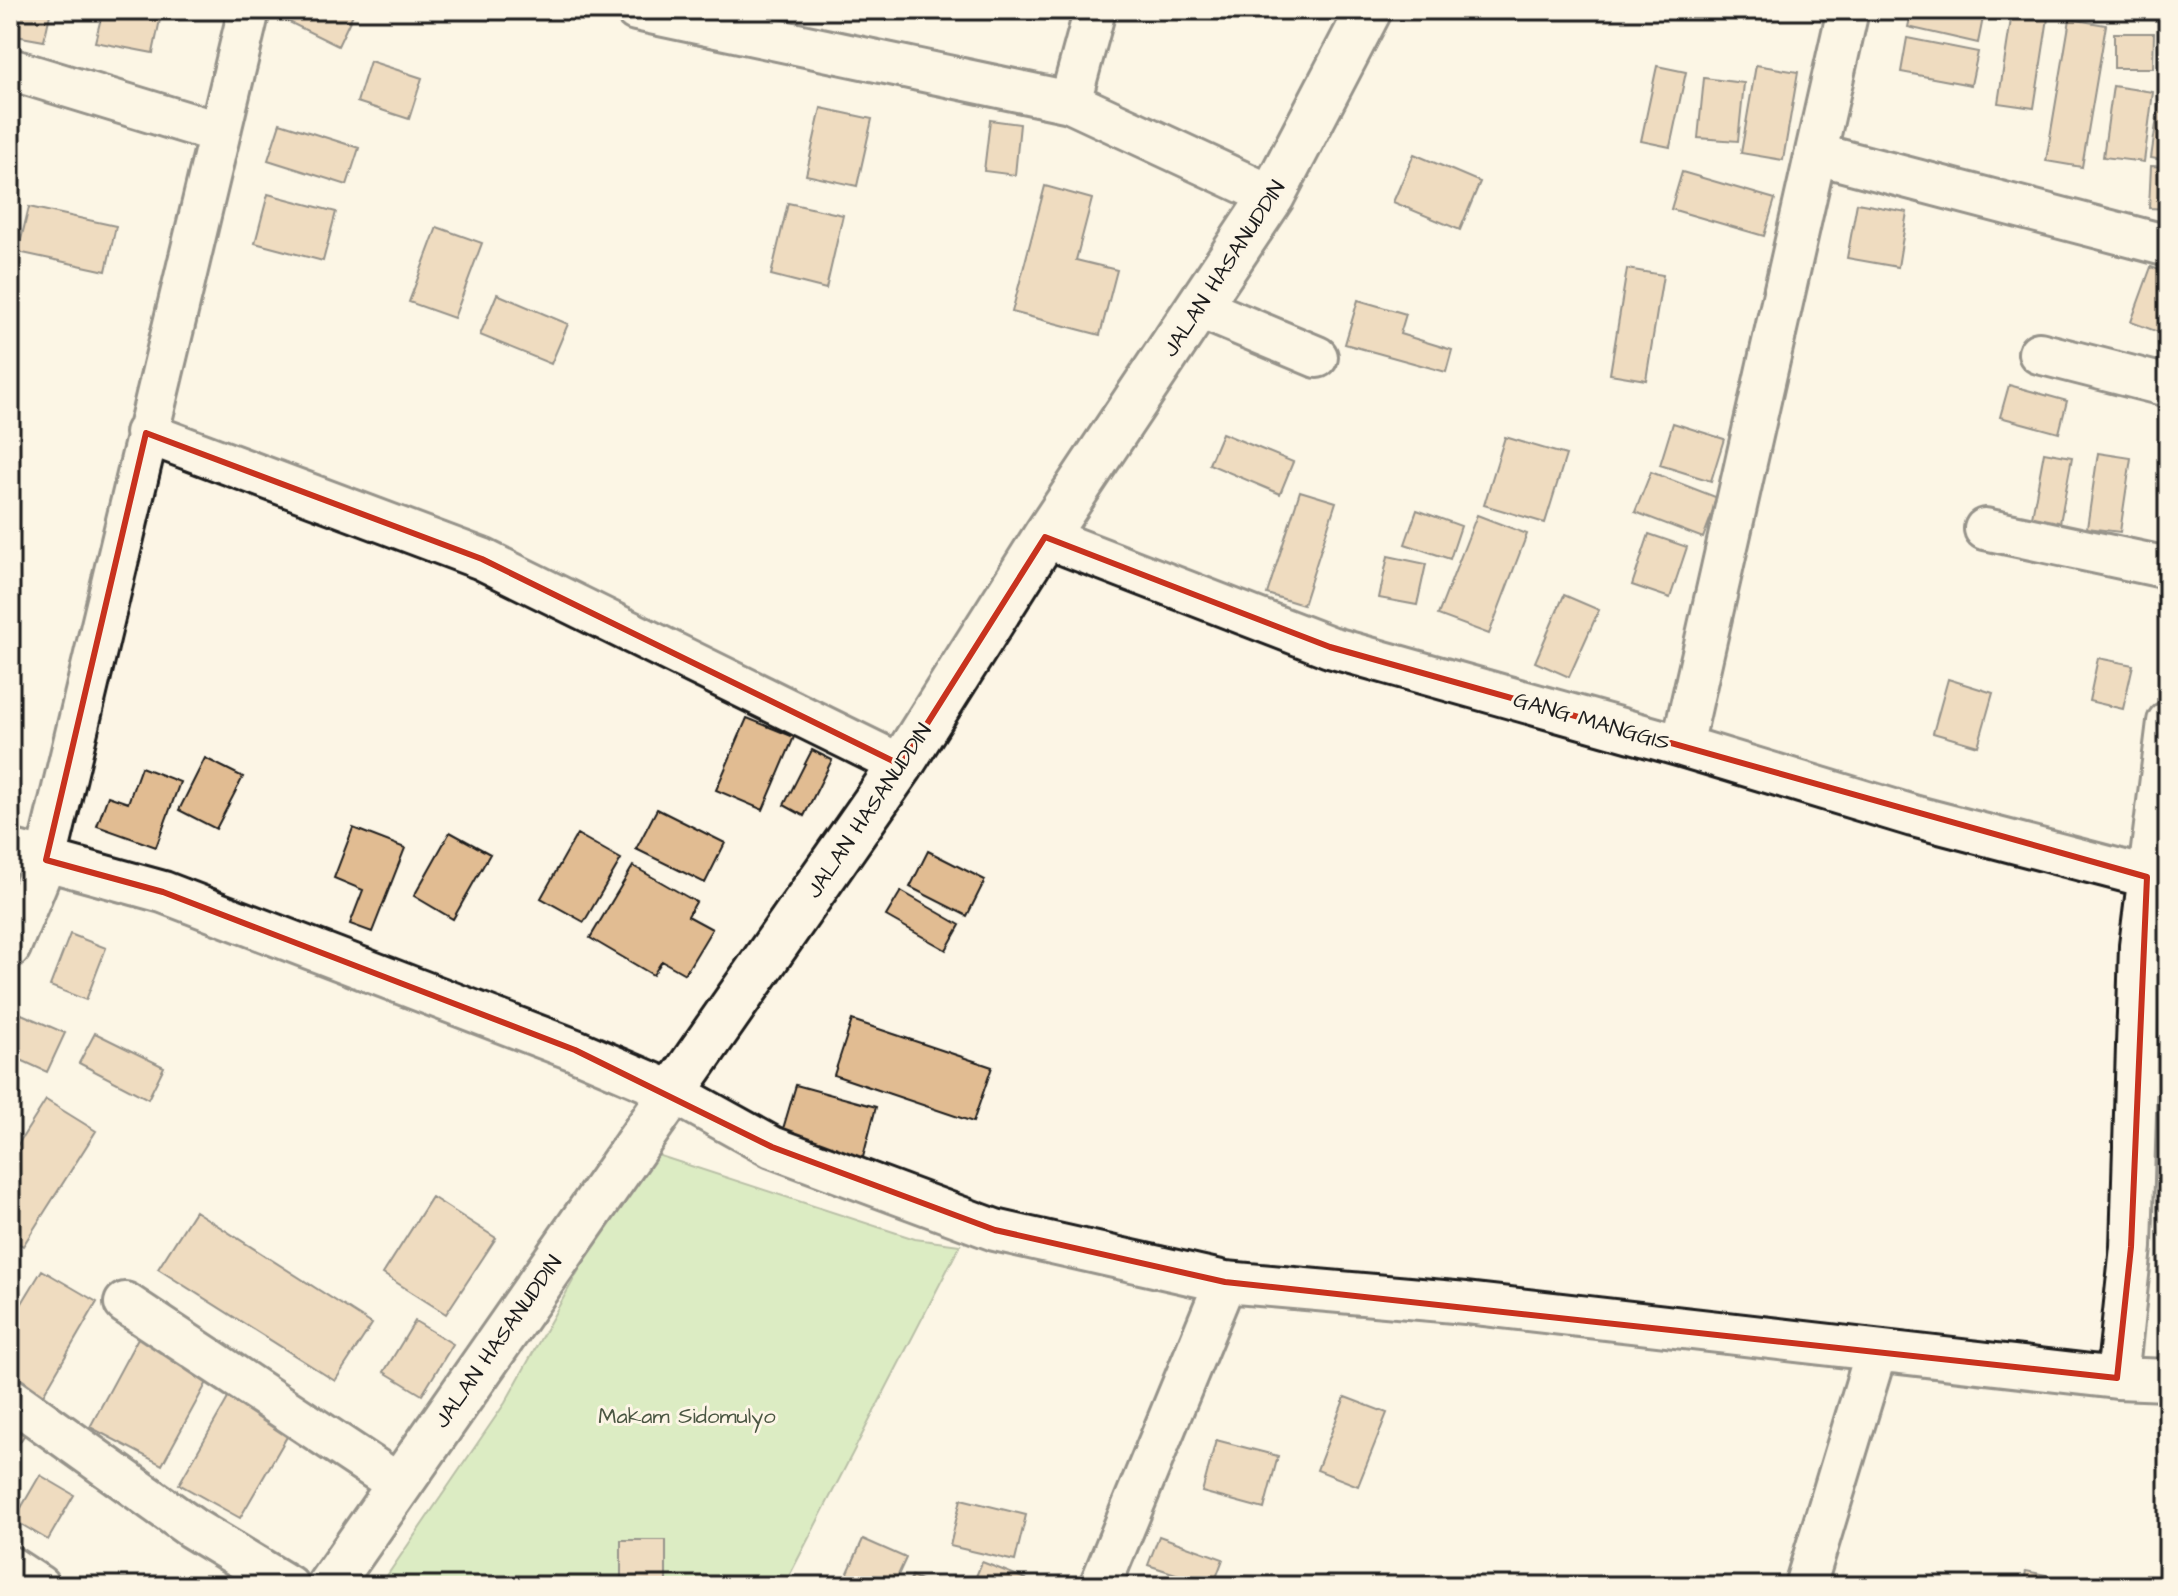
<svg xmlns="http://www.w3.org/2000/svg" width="2178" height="1596" font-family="'Architects Daughter',sans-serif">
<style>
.green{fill:#b7df9a;stroke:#6a7e5b;stroke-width:2}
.building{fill:#e1bc92;stroke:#1c1c1c;stroke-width:2}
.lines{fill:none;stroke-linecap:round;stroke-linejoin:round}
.minor-casing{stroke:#1c1c1c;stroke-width:46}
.primary-casing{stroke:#1c1c1c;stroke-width:50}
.minor{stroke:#fcf5e5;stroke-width:40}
.primary{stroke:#fcf5e5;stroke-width:44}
.marked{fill:none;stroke:#c8321e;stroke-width:6;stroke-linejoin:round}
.labels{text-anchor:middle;stroke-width:6;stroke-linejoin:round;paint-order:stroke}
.street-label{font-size:22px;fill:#1c1c1c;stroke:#fcf5e5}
.park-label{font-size:22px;fill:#4a5642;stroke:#fcf5e5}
</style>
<rect width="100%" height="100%" fill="#fcf5e5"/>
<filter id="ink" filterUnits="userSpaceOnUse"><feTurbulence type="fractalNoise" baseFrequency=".0125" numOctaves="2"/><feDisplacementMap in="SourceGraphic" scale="16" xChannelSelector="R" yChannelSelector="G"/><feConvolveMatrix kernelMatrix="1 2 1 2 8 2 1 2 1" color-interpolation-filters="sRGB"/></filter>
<g filter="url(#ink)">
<path class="green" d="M 645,1151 L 915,1239 L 960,1245 L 784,1586 L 380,1586 L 505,1403 Z"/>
<path class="building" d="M 10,10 L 51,10 L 44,41 L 10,35 Z
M 103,10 L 162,10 L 153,53 L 95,42 Z
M 290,10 L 355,10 L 338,46 L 285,20 Z
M 1912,10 L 1984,13 L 1978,43 L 1908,27 Z
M 2012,13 L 2048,18 L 2034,108 L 1998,103 Z
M 2070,19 L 2106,25 L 2082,167 L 2046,161 Z
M 2114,33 L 2154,33 L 2153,68 L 2114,68 Z
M 1907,38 L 1978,52 L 1971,85 L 1901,72 Z
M 370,61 L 422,78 L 409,119 L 357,102 Z
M 1756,65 L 1798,72 L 1783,160 L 1741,153 Z
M 1657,66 L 1686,72 L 1670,147 L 1641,141 Z
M 1704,78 L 1744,83 L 1738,141 L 1698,138 Z
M 2113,86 L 2153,92 L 2144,162 L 2103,157 Z
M 2161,90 L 2168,91 L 2168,161 L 2151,158 Z
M 821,108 L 872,119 L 857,186 L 806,175 Z
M 990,120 L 1020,124 L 1015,175 L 984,171 Z
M 280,123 L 359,148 L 347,185 L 268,160 Z
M 1414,154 L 1480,182 L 1460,230 L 1393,202 Z
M 2151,166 L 2168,167 L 2168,209 L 2149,208 Z
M 1682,172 L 1775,199 L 1764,236 L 1671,209 Z
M 1045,186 L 1092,199 L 1076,260 L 1117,270 L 1100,335 L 1012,312 Z
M 268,194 L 336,212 L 323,261 L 255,243 Z
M 788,203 L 843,215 L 826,289 L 771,275 Z
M 1857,203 L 1907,212 L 1898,267 L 1847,258 Z
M 29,207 L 116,226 L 106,271 L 18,252 Z
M 437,227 L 482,243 L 454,318 L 409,302 Z
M 2151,267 L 2168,273 L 2168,315 L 2161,333 L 2131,322 Z
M 1627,269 L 1663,275 L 1646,380 L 1610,374 Z
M 497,294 L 568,324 L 551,364 L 480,335 Z
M 1358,300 L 1406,314 L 1400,334 L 1452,350 L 1446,372 L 1345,344 Z
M 2009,385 L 2067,401 L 2059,433 L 2000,417 Z
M 1673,423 L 1724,439 L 1711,481 L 1660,465 Z
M 1222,433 L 1293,462 L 1280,494 L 1209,464 Z
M 1505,437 L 1566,455 L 1545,523 L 1484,505 Z
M 2044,452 L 2072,457 L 2060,523 L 2032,517 Z
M 2098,453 L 2131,458 L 2120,532 L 2087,528 Z
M 1651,472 L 1718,498 L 1703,538 L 1635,512 Z
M 1300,491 L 1336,502 L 1303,605 L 1267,594 Z
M 1417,510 L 1461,526 L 1450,559 L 1405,544 Z
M 1477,515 L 1527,534 L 1489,634 L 1438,615 Z
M 1649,534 L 1687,547 L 1670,598 L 1632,585 Z
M 1388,556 L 1426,564 L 1417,605 L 1379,598 Z
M 1564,595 L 1599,610 L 1569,677 L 1535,662 Z
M 2098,658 L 2133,665 L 2123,709 L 2089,701 Z
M 1948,679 L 1993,693 L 1978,746 L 1933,733 Z
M 747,718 L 794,737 L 763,810 L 716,790 Z
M 812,750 L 832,760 L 804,816 L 784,805 Z
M 205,758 L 243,777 L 216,829 L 179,810 Z
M 141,767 L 180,782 L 156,847 L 97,826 L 108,796 L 128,803 Z
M 657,809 L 725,843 L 705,883 L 636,849 Z
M 353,828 L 405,848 L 372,932 L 350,924 L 363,890 L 334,878 Z
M 450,832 L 490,854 L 453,919 L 414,896 Z
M 577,834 L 621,859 L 584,922 L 541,898 Z
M 928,851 L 985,880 L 967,916 L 910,887 Z
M 633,866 L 696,902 L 688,916 L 712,929 L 685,974 L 662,961 L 653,975 L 590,938 Z
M 901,891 L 960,925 L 946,950 L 886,916 Z
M 70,934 L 106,948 L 86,1000 L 50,986 Z
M 10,1009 L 65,1033 L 47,1072 L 10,1055 Z
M 852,1020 L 992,1067 L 973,1122 L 834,1075 Z
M 95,1033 L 164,1067 L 148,1099 L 79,1063 Z
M 796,1085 L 876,1107 L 862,1161 L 780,1139 Z
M 46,1100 L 96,1131 L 23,1246 L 10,1238 L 10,1157 Z
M 432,1197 L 496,1238 L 446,1314 L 383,1274 Z
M 195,1211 L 372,1324 L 335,1381 L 158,1269 Z
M 42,1270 L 97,1302 L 43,1395 L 10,1376 L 10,1323 Z
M 415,1321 L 453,1344 L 422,1395 L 384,1372 Z
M 139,1336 L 211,1375 L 162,1465 L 90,1427 Z
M 231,1393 L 292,1428 L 240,1518 L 179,1484 Z
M 1345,1397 L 1387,1413 L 1358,1486 L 1317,1470 Z
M 10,1415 L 29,1428 L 10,1457 Z
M 1216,1440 L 1278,1456 L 1264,1509 L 1202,1492 Z
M 40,1475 L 74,1495 L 48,1540 L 14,1520 Z
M 961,1499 L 1026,1515 L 1015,1561 L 950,1546 Z
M 1159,1536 L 1223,1559 L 1213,1586 L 1148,1565 Z
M 863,1539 L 906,1558 L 893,1586 L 842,1586 Z
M 621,1540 L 666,1540 L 666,1586 L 621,1586 Z
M 982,1562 L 1026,1579 L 1023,1586 L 972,1586 Z
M 2026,1571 L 2046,1575 L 2044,1586 L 2023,1586 Z
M 912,1576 L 933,1586 L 907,1586 Z"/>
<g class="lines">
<defs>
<path id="minor" d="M 636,10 L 1070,102 L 1095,10
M 10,69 L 217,132
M 1070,102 L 1272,196
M 1817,154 L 2168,246
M 1198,307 L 1317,357
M 2039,353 L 2168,386
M 146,433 L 482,559 L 901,765
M 1985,529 L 2168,568
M 1045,537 L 1330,647 L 1682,746 L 1913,816 L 2147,877
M 1682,746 L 1848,10
M 10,850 L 163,892 L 575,1050 L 671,1091 L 772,1147 L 995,1230 L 1225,1282 L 1466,1303 L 2117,1378 L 2168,1380
M 10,947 L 46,860 L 249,10
M 125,1303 L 398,1484
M 2117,1378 L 2131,1247 L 2140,946 L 2168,722
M 10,1398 L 192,1528 L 288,1586
M 10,1567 L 39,1586
M 1100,1586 L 1225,1282
M 1805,1586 L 1876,1352"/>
<path id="primary" d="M 329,1586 L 901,765 L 1045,537 L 1272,196 L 1369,10"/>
</defs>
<use href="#minor" class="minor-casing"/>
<use href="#primary" class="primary-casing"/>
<use href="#minor" class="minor"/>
<use href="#primary" class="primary"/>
</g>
</g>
<path d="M0 0H2178V1596H0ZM 146,433 L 482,559 L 901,765 L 1045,537 L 1330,647 L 2147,877 L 2131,1247 L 2117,1378 L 1225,1282 L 995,1230 L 772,1147 L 575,1050 L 163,892 L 46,860 Z" fill="#fcf5e5" fill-opacity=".55" fill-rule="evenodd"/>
<path class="marked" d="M 146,433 L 482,559 L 901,765 L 1045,537 L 1330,647 L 2147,877 L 2131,1247 L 2117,1378 L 1225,1282 L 995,1230 L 772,1147 L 575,1050 L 163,892 L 46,860 Z"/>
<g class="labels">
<g class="street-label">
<text transform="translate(1223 268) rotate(-57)" y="8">JALAN HASANUDDIN</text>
<text transform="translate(1592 720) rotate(16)" y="8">GANG MANGGIS</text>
<text transform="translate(868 810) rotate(-56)" y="8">JALAN HASANUDDIN</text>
<text transform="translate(497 1341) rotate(-55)" y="8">JALAN HASANUDDIN</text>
</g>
<g class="park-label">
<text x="687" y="1423">Makam Sidomulyo</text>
</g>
</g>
<rect width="2178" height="1596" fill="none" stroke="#fcf5e5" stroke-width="40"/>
<rect x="20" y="20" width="2138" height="1556" fill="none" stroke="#1c1c1c" stroke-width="3" filter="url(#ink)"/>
</svg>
